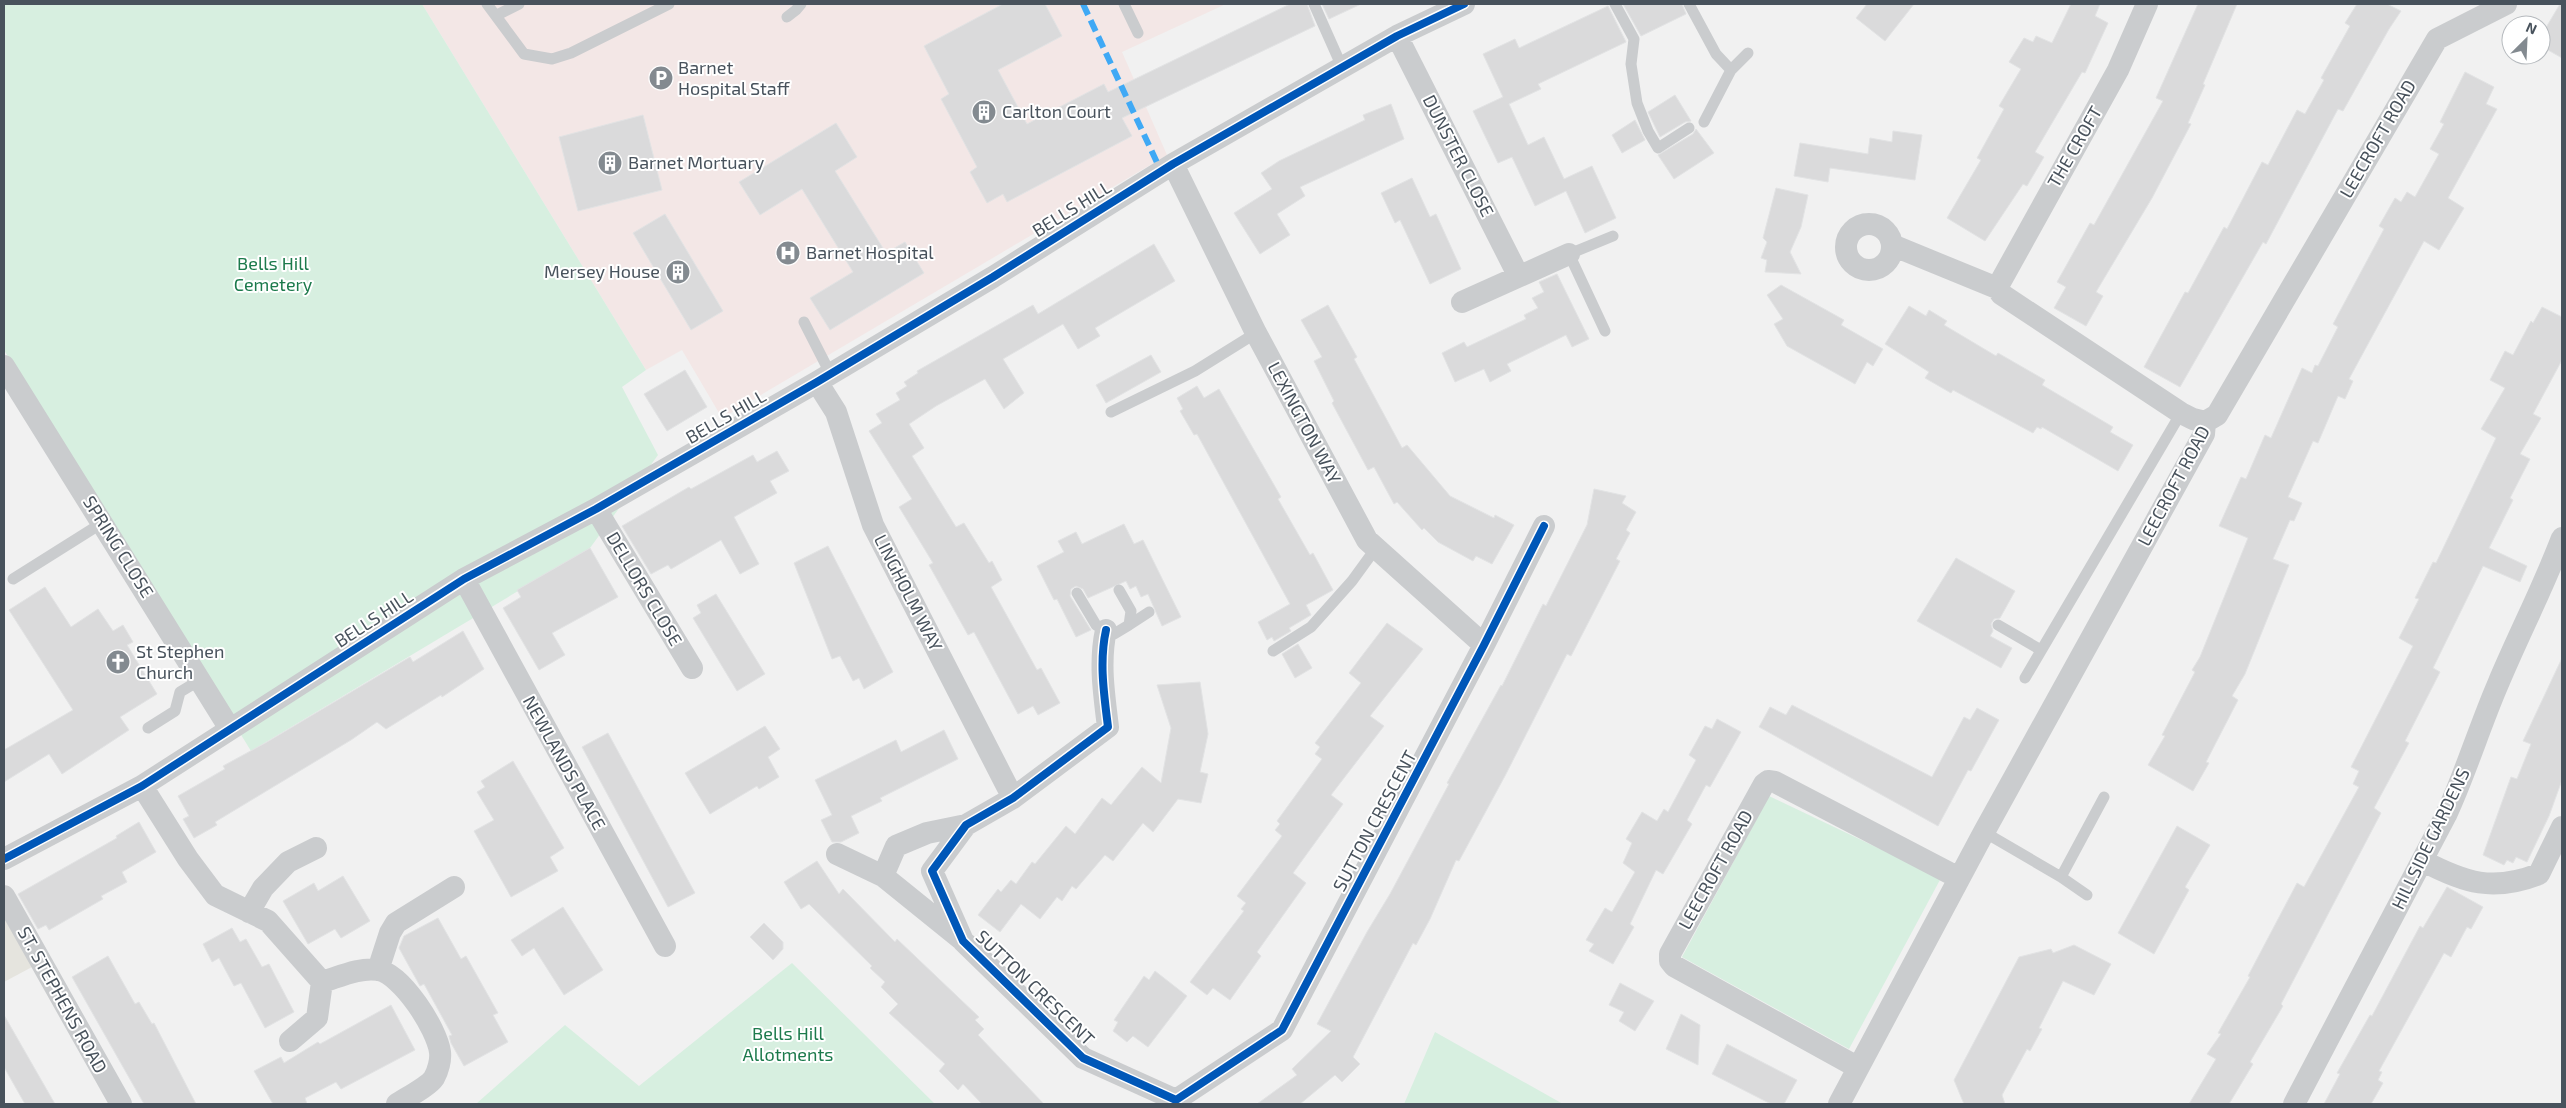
<svg xmlns="http://www.w3.org/2000/svg" width="2566" height="1108" font-family="'Exo 2',sans-serif">
<style>
.commercial{fill:#e5e4de}
.medical{fill:#f3e7e6}
.green{fill:#d7efe0}
.building{fill:#dadadb;stroke:#e2e3e4}
.lines{fill:none;stroke-linecap:round;stroke-linejoin:round}
.lane{stroke:#caccce;stroke-width:11}
.street{stroke:#caccce;stroke-width:22}
.quiet{stroke:#3fa9f5;stroke-width:6;stroke-dasharray:12 6;stroke-linecap:butt}
.cycleway-casing{stroke:#fff;stroke-width:11}
.cycleway{stroke:#0057b8;stroke-width:8}
.labels{text-anchor:middle;stroke-width:4;stroke-linejoin:round;paint-order:stroke}
.poi-label{font-size:18px;fill:#48525c;stroke:#fff;text-anchor:start}
.street-label{font-size:18px;fill:#48525c;stroke:#fff}
.park-label{font-size:18px;fill:#1c7a4c;stroke:#fff}
</style>
<rect width="100%" height="100%" fill="#f1f1f1"/>
<path class="commercial" d="M 4,893 L 45,960 L 4,982 Z"/>
<path class="medical" d="M 422,4 L 1226,4 L 1122,52 L 1167,155 L 722,418 L 682,350 L 646,370 Z"/>
<path class="green" d="M 4,4 L 422,4 L 646,370 L 622,387 L 658,455 L 590,548 L 251,751 L 4,350 Z
M 1769,796 L 1941,878 L 1849,1049 L 1682,957 Z
M 792,963 L 935,1104 L 476,1104 L 565,1025 L 639,1086 Z
M 1435,1032 L 1563,1104 L 1404,1104 Z"/>
<path class="building" d="M 1003,4 L 1045,4 L 1062,36 L 998,70 L 1027,124 L 1104,84 L 1108,92 L 1290,4 L 1307,4 L 1315,26 L 1122,118 L 1132,136 L 1007,202 L 1003,194 L 987,203 L 970,172 L 977,167 L 941,99 L 949,94 L 924,46 Z
M 1322,4 L 1361,4 L 1329,19 Z
M 1623,4 L 1682,4 L 1686,14 L 1641,36 Z
M 1867,4 L 1914,4 L 1885,41 L 1856,18 Z
M 2071,4 L 2100,4 L 2095,16 L 2108,23 L 2085,73 L 2082,72 L 2035,152 L 2044,157 L 2027,186 L 2023,184 L 1985,241 L 1947,218 L 1981,160 L 1977,158 L 2004,109 L 1999,106 L 2021,69 L 2009,62 L 2024,38 L 2033,42 L 2036,36 L 2052,43 Z
M 2198,4 L 2237,4 L 2203,84 L 2205,85 L 2188,123 L 2191,124 L 2152,198 L 2096,292 L 2103,296 L 2086,326 L 2054,308 L 2066,287 L 2057,282 L 2090,223 L 2094,225 L 2163,101 L 2156,98 Z
M 2357,4 L 2387,4 L 2401,11 L 2389,29 L 2343,111 L 2338,109 L 2266,244 L 2263,242 L 2180,387 L 2144,367 L 2185,292 L 2188,293 L 2224,227 L 2227,229 L 2262,162 L 2268,165 L 2297,110 L 2305,114 L 2324,80 L 2321,78 L 2350,26 L 2345,23 Z
M 2560,4 L 2562,4 L 2562,58 L 2541,46 L 2541,36 Z
M 1608,6 L 1626,42 L 1538,84 L 1541,89 L 1509,104 L 1528,145 L 1544,137 L 1564,179 L 1592,166 L 1616,218 L 1585,233 L 1566,191 L 1535,206 L 1512,157 L 1498,163 L 1473,111 L 1503,97 L 1483,54 L 1515,39 L 1519,48 Z
M 2465,72 L 2494,87 L 2486,104 L 2497,109 L 2448,198 L 2464,208 L 2439,250 L 2424,241 L 2349,379 L 2353,381 L 2345,399 L 2338,396 L 2318,443 L 2313,441 L 2288,497 L 2302,503 L 2294,521 L 2290,520 L 2273,559 L 2289,565 L 2245,674 L 2232,696 L 2238,700 L 2206,762 L 2209,763 L 2193,791 L 2148,765 L 2165,736 L 2162,735 L 2195,672 L 2192,670 L 2200,657 L 2248,538 L 2219,526 L 2241,477 L 2246,479 L 2265,435 L 2271,438 L 2302,368 L 2312,373 L 2315,365 L 2318,366 L 2338,327 L 2333,324 L 2384,229 L 2379,226 L 2395,198 L 2401,202 L 2407,192 L 2415,197 L 2439,154 L 2430,149 L 2444,124 L 2440,122 Z
M 1675,95 L 1691,121 L 1685,122 L 1660,137 L 1648,112 Z
M 1391,104 L 1404,139 L 1300,187 L 1305,196 L 1277,214 L 1290,235 L 1260,254 L 1234,213 L 1272,189 L 1261,173 L 1279,161 L 1365,120 L 1363,115 Z
M 643,115 L 662,190 L 578,211 L 559,137 Z
M 1635,120 L 1645,140 L 1622,153 L 1612,135 Z
M 836,123 L 857,157 L 835,171 L 886,253 L 905,242 L 924,273 L 830,330 L 810,298 L 853,272 L 802,189 L 760,215 L 739,182 Z
M 1696,129 L 1714,153 L 1674,179 L 1658,155 L 1693,134 Z
M 1893,131 L 1922,135 L 1915,180 L 1830,168 L 1828,182 L 1794,176 L 1800,143 L 1868,154 L 1870,138 L 1892,142 Z
M 1412,178 L 1430,217 L 1436,214 L 1461,269 L 1430,284 L 1400,220 L 1395,223 L 1381,193 Z
M 1776,188 L 1808,195 L 1801,227 L 1790,252 L 1801,274 L 1765,272 L 1767,260 L 1761,258 L 1767,242 L 1763,238 Z
M 665,214 L 723,311 L 691,330 L 633,233 Z
M 1154,244 L 1175,281 L 1095,328 L 1100,336 L 1078,349 L 1063,324 L 1003,359 L 1024,393 L 1004,409 L 985,379 L 936,406 L 909,424 L 924,448 L 912,456 L 956,527 L 964,523 L 989,563 L 992,561 L 1002,580 L 991,587 L 1037,670 L 1041,668 L 1060,703 L 1038,715 L 1033,706 L 1018,714 L 974,632 L 968,635 L 929,565 L 933,563 L 899,507 L 912,499 L 869,431 L 882,423 L 876,414 L 900,400 L 896,393 L 907,386 L 904,382 L 918,373 L 917,371 L 1033,305 L 1038,314 Z
M 1557,274 L 1589,339 L 1572,347 L 1566,335 L 1507,364 L 1511,371 L 1490,382 L 1484,369 L 1455,382 L 1442,353 L 1464,342 L 1467,347 L 1526,319 L 1524,315 L 1538,308 L 1532,298 L 1544,292 L 1539,282 Z
M 1781,285 L 1844,320 L 1841,325 L 1883,349 L 1873,366 L 1867,362 L 1855,384 L 1787,346 L 1774,324 L 1783,319 L 1767,295 Z
M 1328,305 L 1357,357 L 1354,359 L 1402,448 L 1407,445 L 1450,496 L 1494,518 L 1495,515 L 1514,525 L 1492,564 L 1476,556 L 1473,561 L 1438,542 L 1424,528 L 1422,530 L 1397,502 L 1394,504 L 1374,467 L 1368,470 L 1332,403 L 1334,401 L 1314,361 L 1322,357 L 1301,320 Z
M 1909,306 L 1926,316 L 1929,310 L 1947,321 L 1944,325 L 1996,356 L 1998,353 L 2045,380 L 2042,385 L 2113,427 L 2110,432 L 2133,445 L 2118,471 L 2042,427 L 2041,429 L 2037,427 L 2033,433 L 1953,390 L 1951,393 L 1925,378 L 1929,372 L 1885,344 Z
M 2542,307 L 2562,317 L 2562,360 L 2533,414 L 2541,418 L 2520,454 L 2530,459 L 2510,498 L 2513,500 L 2489,548 L 2527,566 L 2520,582 L 2483,566 L 2433,668 L 2440,672 L 2405,741 L 2409,743 L 2374,808 L 2381,813 L 2281,1004 L 2283,1006 L 2250,1062 L 2253,1064 L 2229,1104 L 2189,1104 L 2216,1059 L 2207,1054 L 2221,1034 L 2218,1033 L 2250,977 L 2248,976 L 2297,883 L 2304,887 L 2359,787 L 2353,784 L 2359,771 L 2351,767 L 2413,646 L 2399,638 L 2419,599 L 2415,598 L 2433,562 L 2436,563 L 2496,438 L 2481,429 L 2505,388 L 2490,380 L 2505,351 L 2513,355 L 2531,321 L 2533,323 Z
M 1151,355 L 1161,372 L 1106,403 L 1096,385 Z
M 685,370 L 707,407 L 667,431 L 644,394 Z
M 1197,386 L 1204,398 L 1219,389 L 1281,497 L 1278,499 L 1310,555 L 1313,553 L 1333,590 L 1306,605 L 1311,615 L 1289,628 L 1291,631 L 1274,641 L 1272,637 L 1267,640 L 1258,622 L 1290,604 L 1197,434 L 1194,435 L 1180,411 L 1183,409 L 1177,398 Z
M 777,451 L 789,471 L 770,481 L 777,493 L 734,517 L 759,564 L 740,574 L 721,540 L 671,569 L 668,565 L 651,574 L 622,526 L 689,487 L 691,489 L 753,455 L 757,462 Z
M 1594,489 L 1626,496 L 1622,503 L 1636,512 L 1626,530 L 1630,533 L 1616,559 L 1620,561 L 1571,656 L 1567,654 L 1506,774 L 1459,861 L 1456,860 L 1430,919 L 1416,945 L 1413,943 L 1353,1057 L 1360,1064 L 1342,1082 L 1335,1075 L 1300,1104 L 1257,1104 L 1297,1075 L 1292,1069 L 1331,1031 L 1317,1024 L 1367,932 L 1390,894 L 1449,784 L 1447,783 L 1501,685 L 1502,686 L 1543,604 L 1546,606 L 1587,525 Z
M 1124,524 L 1134,544 L 1143,540 L 1181,617 L 1162,626 L 1148,594 L 1141,597 L 1136,586 L 1130,589 L 1126,581 L 1088,598 L 1083,589 L 1076,586 L 1071,589 L 1070,596 L 1091,630 L 1076,637 L 1057,599 L 1054,600 L 1037,566 L 1064,552 L 1058,541 L 1076,532 L 1082,544 Z
M 828,546 L 893,672 L 864,689 L 859,678 L 853,681 L 840,656 L 832,659 L 794,563 Z
M 590,548 L 618,597 L 552,633 L 565,655 L 539,670 L 503,608 L 521,597 L 517,590 Z
M 1956,558 L 2015,591 L 2000,618 L 1994,619 L 1991,624 L 1993,631 L 1990,636 L 2012,648 L 2001,668 L 1917,621 Z
M 45,587 L 71,627 L 98,609 L 113,631 L 123,625 L 133,642 L 127,645 L 157,694 L 120,717 L 129,730 L 62,774 L 49,754 L 4,782 L 4,750 L 73,710 L 9,610 Z
M 716,594 L 765,674 L 737,691 L 693,618 L 701,613 L 697,605 Z
M 1387,623 L 1423,649 L 1370,716 L 1384,726 L 1331,795 L 1343,804 L 1293,873 L 1306,883 L 1257,952 L 1261,956 L 1230,1000 L 1213,988 L 1207,995 L 1190,982 L 1244,911 L 1241,909 L 1246,903 L 1237,896 L 1282,836 L 1275,830 L 1280,824 L 1277,821 L 1322,759 L 1315,754 L 1320,747 L 1315,743 L 1361,683 L 1349,673 Z
M 463,631 L 484,669 L 442,697 L 441,695 L 386,729 L 377,722 L 351,740 L 215,822 L 217,825 L 194,838 L 183,819 L 189,816 L 178,796 L 225,769 L 223,766 L 267,742 L 410,657 L 413,662 Z
M 1298,644 L 1312,668 L 1295,678 L 1282,654 Z
M 2562,658 L 2562,780 L 2549,816 L 2527,862 L 2516,857 L 2513,863 L 2507,860 L 2504,865 L 2483,855 L 2511,777 L 2517,779 L 2531,744 L 2523,741 Z
M 1200,682 L 1208,734 L 1200,772 L 1208,774 L 1201,803 L 1178,799 L 1153,832 L 1143,823 L 1113,861 L 1105,855 L 1076,889 L 1072,886 L 1062,901 L 1057,897 L 1040,919 L 1021,904 L 1000,932 L 978,915 L 998,889 L 1001,892 L 1011,880 L 1016,884 L 1032,862 L 1035,864 L 1066,826 L 1075,834 L 1102,798 L 1111,805 L 1142,767 L 1161,783 L 1171,728 L 1157,685 Z
M 1792,705 L 1932,777 L 1964,717 L 1970,720 L 1977,708 L 1999,720 L 1971,771 L 1968,770 L 1938,826 L 1759,727 L 1770,707 L 1786,715 Z
M 1717,719 L 1741,732 L 1710,787 L 1706,785 L 1687,820 L 1692,824 L 1663,874 L 1656,870 L 1630,924 L 1634,927 L 1613,964 L 1589,951 L 1594,944 L 1586,940 L 1605,908 L 1612,912 L 1635,872 L 1623,863 L 1632,843 L 1626,839 L 1642,812 L 1657,821 L 1664,809 L 1668,812 L 1696,760 L 1689,755 L 1705,726 L 1712,729 Z
M 765,726 L 780,749 L 768,757 L 779,777 L 759,789 L 757,786 L 710,814 L 685,773 Z
M 944,730 L 958,759 L 880,798 L 882,801 L 851,816 L 859,833 L 841,842 L 832,842 L 821,820 L 832,815 L 815,780 L 896,740 L 901,752 Z
M 608,733 L 695,893 L 668,907 L 582,747 Z
M 513,761 L 564,848 L 550,857 L 558,871 L 511,897 L 474,831 L 494,820 L 477,792 L 485,787 L 481,781 Z
M 139,822 L 156,852 L 122,872 L 127,882 L 101,896 L 103,899 L 49,930 L 46,925 L 38,929 L 18,894 L 117,838 L 116,836 Z
M 2177,826 L 2210,845 L 2185,887 L 2189,890 L 2154,954 L 2118,933 Z
M 817,861 L 839,894 L 843,889 L 895,942 L 897,939 L 979,1017 L 975,1020 L 984,1029 L 978,1035 L 1044,1104 L 982,1104 L 963,1084 L 958,1090 L 939,1071 L 945,1064 L 889,1013 L 898,1004 L 881,987 L 885,982 L 870,968 L 872,966 L 809,904 L 801,909 L 784,882 Z
M 343,876 L 370,921 L 341,938 L 335,929 L 308,944 L 283,901 L 314,883 L 318,891 Z
M 2447,887 L 2483,907 L 2471,929 L 2467,927 L 2451,957 L 2444,953 L 2379,1071 L 2382,1072 L 2378,1080 L 2383,1083 L 2371,1104 L 2324,1104 L 2340,1074 L 2337,1073 L 2370,1015 L 2372,1016 L 2420,926 L 2423,928 Z
M 563,907 L 603,970 L 564,995 L 534,948 L 522,956 L 511,940 Z
M 438,918 L 461,959 L 466,956 L 498,1013 L 493,1015 L 508,1042 L 464,1066 L 451,1043 L 449,1036 L 452,1035 L 424,984 L 420,986 L 399,948 L 404,936 Z
M 764,923 L 783,942 L 783,949 L 773,960 L 750,937 Z
M 232,928 L 240,942 L 246,939 L 262,967 L 269,964 L 294,1012 L 265,1028 L 241,983 L 234,986 L 219,958 L 212,962 L 203,944 Z
M 2074,945 L 2111,964 L 2094,995 L 2063,981 L 2039,1028 L 2042,1029 L 2030,1051 L 2027,1049 L 2002,1095 L 2005,1104 L 1964,1104 L 1954,1080 L 2019,957 L 2051,949 L 2053,953 Z
M 108,956 L 135,1004 L 139,1002 L 152,1024 L 154,1023 L 196,1104 L 144,1104 L 72,977 Z
M 1155,971 L 1187,996 L 1148,1047 L 1133,1036 L 1127,1042 L 1113,1031 L 1118,1022 L 1114,1020 L 1144,976 L 1149,980 Z
M 1620,983 L 1654,1001 L 1635,1031 L 1619,1021 L 1624,1012 L 1609,1005 Z
M 391,1005 L 415,1050 L 341,1089 L 336,1082 L 305,1098 L 307,1104 L 273,1104 L 254,1071 L 281,1057 L 284,1063 L 318,1042 L 320,1044 Z
M 1681,1014 L 1700,1025 L 1698,1065 L 1666,1049 Z
M 4,1015 L 55,1104 L 25,1104 L 4,1067 Z
M 1727,1044 L 1797,1080 L 1784,1104 L 1771,1104 L 1712,1074 Z"/>
<g class="lines">
<path class="lane" d="M 487,4 L 524,54 L 552,59 L 571,53 L 669,4
M 1124,4 L 1138,33
M 1314,4 L 1342,67
M 1615,4 L 1634,39 L 1631,64 L 1637,103 L 1648,131 L 1658,148 L 1689,128
M 1689,4 L 1716,54 L 1731,70 L 1748,53
M 497,15 L 519,4
M 787,17 L 796,10 L 801,4
M 1704,122 L 1731,70
M 804,322 L 830,373
M 1605,331 L 1569,254 L 1613,236
M 1111,412 L 1195,371 L 1256,333
M 13,579 L 102,523
M 1077,593 L 1096,625 L 1114,634 L 1129,625 L 1131,611 L 1119,590
M 1129,625 L 1149,612
M 1998,625 L 2041,650
M 1273,651 L 1311,627 L 1352,581 L 1376,548
M 2025,678 L 2181,413
M 148,728 L 175,711 L 180,692 L 200,680
M 1984,832 L 2061,877 L 2104,797
M 2061,877 L 2087,895"/>
<path class="street" d="M 2147,4 L 2118,70 L 1997,288 L 2001,294 L 2181,413 L 2193,419 L 2205,422
M 1397,36 L 1518,275
M 1173,164 L 1256,333 L 1367,540 L 1484,645
M1846 247a23 23 0 1 1 46 0a23 23 0 1 1-46 0Z
M 1892,245 L 1997,288
M 1462,302 L 1569,254
M 4,366 L 230,729
M 817,382 L 836,412 L 873,525 L 1013,798
M 2205,422 L 2217,415 L 2437,39 L 2506,4
M 596,509 L 692,668
M 464,579 L 665,946
M 1106,630 C 1099,662 1104,694 1108,727 L 1013,798 L 966,825 L 932,871 L 963,941 L 1083,1058 L 1176,1100 L 1282,1030 L 1484,645 L 1544,526
M 142,786 L 188,859 L 215,895 L 268,921 L 322,982 L 317,1018 L 290,1041
M 837,854 L 883,876 L 961,939
M 4,859 L 142,786 L 464,579 L 596,509 L 817,382 L 993,277 L 1173,164 L 1397,36 L 1464,4
M 2423,861 C 2465,883 2493,892 2539,874 L 2562,827
M 883,876 L 896,846 L 927,833 L 966,825
M 4,896 L 121,1104
M 249,912 L 263,888 L 288,862 L 316,848
M 378,970 L 390,933 L 396,923 L 454,887
M 322,982 C 339,977 360,967 378,970 C 402,974 437,1029 440,1052 C 441,1060 438,1071 434,1078 C 429,1086 406,1098 397,1104
M 1857,1067 L 1674,966 L 1670,961 L 1670,954 L 1764,784 L 1768,781 L 1775,782 L 1959,878
M 1839,1104 L 1984,832 L 2204,434 L 2205,422
M 2294,1104 L 2446,815 C 2466,772 2479,728 2498,684 C 2518,636 2543,588 2562,538"/>
<path class="quiet" d="M 1083,4 L 1161,171"/>
<defs>
<path id="cycleway" d="M 1106,630 C 1099,662 1104,694 1108,727 L 1013,798 L 966,825 L 932,871 L 963,941 L 1083,1058 L 1176,1100 L 1282,1030 L 1484,645 L 1544,526
M 4,859 L 142,786 L 464,579 L 596,509 L 817,382 L 993,277 L 1173,164 L 1397,36 L 1464,4"/>
</defs>
<use href="#cycleway" class="cycleway-casing"/>
<use href="#cycleway" class="cycleway"/>
</g>
<defs>
<symbol id="parking-disc" viewBox="-11 -11 22 22"><circle r="9.5" fill="#838a90" stroke="#fff"/><path d="M-3.5-5.5H1a3.5 3.5 0 0 1 0 7H-1V5.5H-3.5ZM-1-3.4V-.6H.8a1.4 1.4 0 0 0 0-2.8Z" fill="#fff"/></symbol>
<symbol id="building-disc" viewBox="-11 -11 22 22"><circle r="9.5" fill="#838a90" stroke="#fff"/><path d="M-4-6H4V6H1V3H-1V6H-4ZM-2.5-4.3h1.7v1.8h-1.7ZM.8-4.3h1.7v1.8H.8ZM-2.5-1h1.7V.8h-1.7ZM.8-1h1.7V.8H.8Z" fill="#fff"/></symbol>
<symbol id="hospital-disc" viewBox="-11 -11 22 22"><circle r="9.5" fill="#838a90" stroke="#fff"/><path d="M-5-5h3v3.5h4V-5h3V5h-3V1.5h-4V5h-3Z" fill="#fff"/></symbol>
<symbol id="church-disc" viewBox="-11 -11 22 22"><circle r="9.5" fill="#838a90" stroke="#fff"/><path d="M-1.2-6h2.4v3.5h3.3v2.4h-3.3V6h-2.4V-.1h-3.3v-2.4h3.3Z" fill="#fff"/></symbol>
</defs>
<g fill-rule="evenodd">
<use href="#parking-disc" x="647" y="64" width="28" height="28"/>
<use href="#building-disc" x="970" y="98" width="28" height="28"/>
<use href="#building-disc" x="596" y="149" width="28" height="28"/>
<use href="#hospital-disc" x="774" y="239" width="28" height="28"/>
<use href="#building-disc" x="664" y="258" width="28" height="28"/>
<use href="#church-disc" x="104" y="648" width="28" height="28"/>
</g>
<g class="labels">
<g class="poi-label">
<text x="678" y="74">Barnet<tspan x="678" dy="21">Hospital Staff</tspan></text>
<text x="1002" y="118">Carlton Court</text>
<text x="628" y="169">Barnet Mortuary</text>
<text x="806" y="259">Barnet Hospital</text>
<text x="660" y="278" text-anchor="end">Mersey House</text>
<text x="136" y="658">St Stephen<tspan x="136" dy="21">Church</tspan></text>
</g>
<g class="street-label">
<text transform="translate(2378 139) rotate(-60)" y="6">LEECROFT ROAD</text>
<text transform="translate(2075 147) rotate(-60)" y="6">THE CROFT</text>
<text transform="translate(1458 156) rotate(63)" y="6">DUNSTER CLOSE</text>
<text transform="translate(1072 209) rotate(-32)" y="6">BELLS HILL</text>
<text transform="translate(726 417) rotate(-30)" y="6">BELLS HILL</text>
<text transform="translate(1304 423) rotate(62)" y="6">LEXINGTON WAY</text>
<text transform="translate(2174 486) rotate(-62)" y="6">LEECROFT ROAD</text>
<text transform="translate(118 547) rotate(58)" y="6">SPRING CLOSE</text>
<text transform="translate(644 589) rotate(59)" y="6">DELLORS CLOSE</text>
<text transform="translate(908 593) rotate(63)" y="6">LINGHOLM WAY</text>
<text transform="translate(374 619) rotate(-33)" y="6">BELLS HILL</text>
<text transform="translate(564 763) rotate(61)" y="6">NEWLANDS PLACE</text>
<text transform="translate(1375 821) rotate(-62)" y="6">SUTTON CRESCENT</text>
<text transform="translate(2431 839) rotate(-64)" y="6">HILLSIDE GARDENS</text>
<text transform="translate(1716 870) rotate(-61)" y="6">LEECROFT ROAD</text>
<text transform="translate(1035 988) rotate(44)" y="6">SUTTON CRESCENT</text>
<text transform="translate(62 1000) rotate(61)" y="6">ST. STEPHENS ROAD</text>
</g>
<g class="park-label">
<text x="273" y="270">Bells Hill<tspan x="273" dy="21">Cemetery</tspan></text>
<text x="788" y="1040">Bells Hill<tspan x="788" dy="21">Allotments</tspan></text>
</g>
</g>
<rect width="2566" height="1108" fill="none" stroke="#48525c" stroke-width="10"/>
<g transform="translate(2526 40) rotate(24)"><circle r="24" fill="#ffffff" stroke="#b6babe"/>
<path d="M0-4L9 19L0 12L-9 19Z" fill="#838a90"/>
<text y="-8" font-size="14" font-weight="bold" text-anchor="middle" fill="#48525c">N</text>
</g>
</svg>
